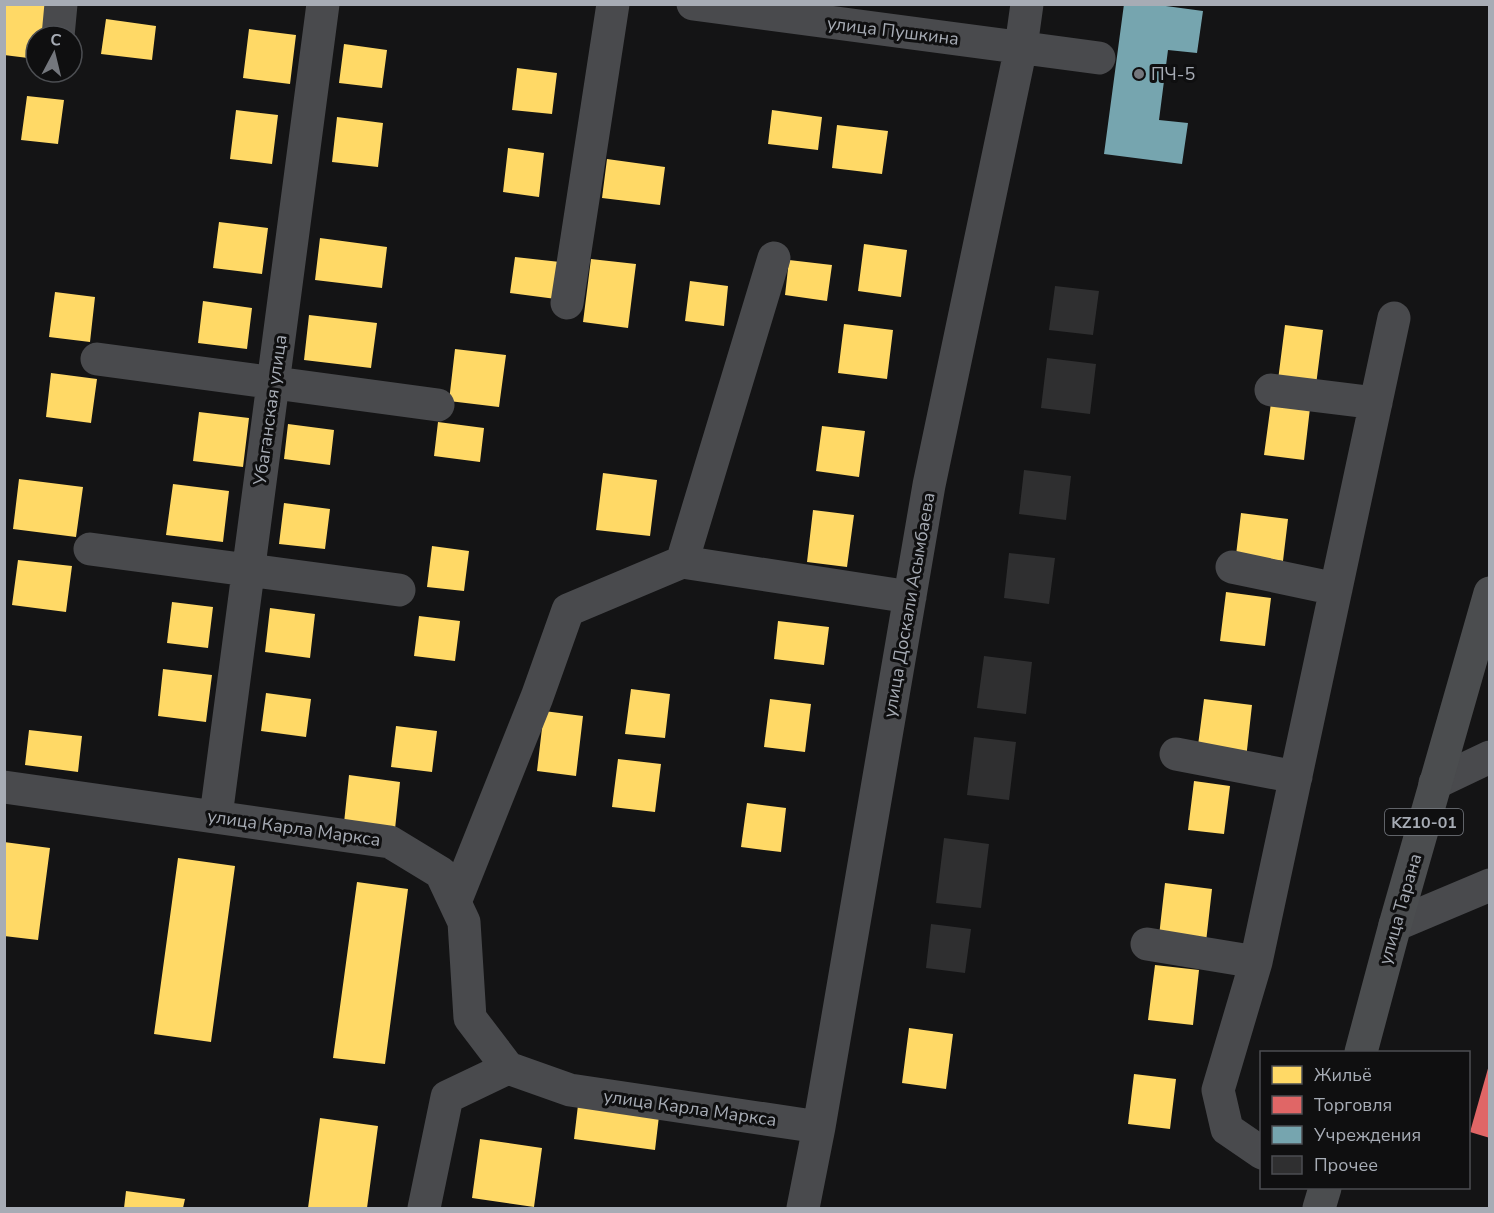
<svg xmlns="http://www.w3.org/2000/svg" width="1494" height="1213" font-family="'Nunito Sans',sans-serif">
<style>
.homes{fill:#ffd966}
.shops{fill:#e06666}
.public{fill:#76a5af}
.building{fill:#2f2f30}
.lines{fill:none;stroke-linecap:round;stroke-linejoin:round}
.minor{stroke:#494a4d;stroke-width:33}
.major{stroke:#4b4d4f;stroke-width:33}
.poi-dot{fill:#74777d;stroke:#0f0f10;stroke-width:2}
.labels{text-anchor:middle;stroke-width:6;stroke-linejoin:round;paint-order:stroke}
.shield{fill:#0f0f10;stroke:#797d84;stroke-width:1.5}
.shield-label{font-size:16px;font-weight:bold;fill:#a7acb5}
.street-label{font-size:18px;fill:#a7acb5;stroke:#0f0f10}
.poi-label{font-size:18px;fill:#a7acb5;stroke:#0f0f10;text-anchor:start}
</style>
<rect width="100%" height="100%" fill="#141415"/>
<path class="homes" d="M 4,4 L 48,5 L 44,36 L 36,36 L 36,59 L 4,55 Z
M 106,19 L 156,26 L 152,60 L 101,54 Z
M 249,29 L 296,35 L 290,84 L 243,78 Z
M 344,44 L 387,50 L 382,88 L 339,83 Z
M 517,68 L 557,73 L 552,114 L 512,110 Z
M 27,96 L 64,100 L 58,144 L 21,140 Z
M 236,110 L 278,115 L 272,164 L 230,159 Z
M 772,110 L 822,117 L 818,150 L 768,144 Z
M 337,117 L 383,123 L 378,167 L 332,162 Z
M 837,125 L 888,131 L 882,174 L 832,168 Z
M 508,148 L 544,153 L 539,197 L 503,192 Z
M 607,159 L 665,167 L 660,205 L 602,198 Z
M 219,222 L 268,228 L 262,274 L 213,268 Z
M 320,238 L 387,247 L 382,288 L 315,280 Z
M 864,244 L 907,250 L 901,297 L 858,291 Z
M 515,257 L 560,262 L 556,299 L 510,293 Z
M 591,259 L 636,264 L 628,328 L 583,322 Z
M 789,260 L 832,265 L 827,301 L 785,295 Z
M 690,281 L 728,286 L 724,326 L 685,321 Z
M 55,292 L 95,297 L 90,342 L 49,337 Z
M 203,301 L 252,308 L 247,349 L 198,343 Z
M 309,315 L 377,323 L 371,368 L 304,360 Z
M 844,324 L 893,330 L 887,379 L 838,373 Z
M 1285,325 L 1323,330 L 1316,385 L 1278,380 Z
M 455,349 L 506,355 L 499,407 L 449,401 Z
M 51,373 L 97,379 L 91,423 L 46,417 Z
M 1271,403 L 1310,408 L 1304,460 L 1264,455 Z
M 199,412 L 249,418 L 243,467 L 193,461 Z
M 438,422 L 484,428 L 480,462 L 434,456 Z
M 288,424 L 334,430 L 330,465 L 284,459 Z
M 822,426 L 865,431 L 859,477 L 816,471 Z
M 603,473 L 657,480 L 650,536 L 596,530 Z
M 19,479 L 83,487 L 76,537 L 13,529 Z
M 173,484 L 229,491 L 223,542 L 166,535 Z
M 284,503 L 330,509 L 325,549 L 279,544 Z
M 813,510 L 854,515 L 847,567 L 807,562 Z
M 1241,513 L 1288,519 L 1283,561 L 1236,555 Z
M 432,546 L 469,551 L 464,591 L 427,587 Z
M 18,560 L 72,566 L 66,612 L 12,605 Z
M 1226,592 L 1271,598 L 1265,646 L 1220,641 Z
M 172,602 L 213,607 L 208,648 L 167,643 Z
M 270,608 L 315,614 L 310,658 L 265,652 Z
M 419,616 L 460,621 L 455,661 L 414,656 Z
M 778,621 L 829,627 L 824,665 L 774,659 Z
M 163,669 L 212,675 L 206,722 L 158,716 Z
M 631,689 L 670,694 L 665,738 L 625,734 Z
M 266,693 L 311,699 L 306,737 L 261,731 Z
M 770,699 L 811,704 L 805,752 L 764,747 Z
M 1204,699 L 1252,705 L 1246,759 L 1197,753 Z
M 544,711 L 583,716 L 576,776 L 537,771 Z
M 396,726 L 437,731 L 432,772 L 391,767 Z
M 29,730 L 82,736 L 78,772 L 25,765 Z
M 618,759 L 661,764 L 655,812 L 612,807 Z
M 349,775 L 400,782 L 395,829 L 344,823 Z
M 1194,781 L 1230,786 L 1224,834 L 1188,830 Z
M 747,803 L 786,808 L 781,852 L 741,847 Z
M 4,842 L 50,848 L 38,940 L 4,936 Z
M 178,858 L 235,866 L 211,1042 L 154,1034 Z
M 357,882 L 408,889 L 385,1064 L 333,1058 Z
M 1165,883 L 1212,889 L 1206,942 L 1159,936 Z
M 1155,965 L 1199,970 L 1193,1025 L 1148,1020 Z
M 909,1028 L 953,1034 L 946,1089 L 902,1083 Z
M 1134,1074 L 1176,1079 L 1170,1129 L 1128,1124 Z
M 578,1105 L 659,1116 L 655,1150 L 574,1139 Z
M 320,1118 L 378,1126 L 367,1208 L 308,1208 Z
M 480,1139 L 542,1148 L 534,1207 L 472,1198 Z
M 126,1191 L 185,1199 L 183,1208 L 124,1208 Z"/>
<path class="shops" d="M 1489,1065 L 1490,1065 L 1490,1138 L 1470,1132 Z"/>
<path class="public" d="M 1124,4 L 1151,4 L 1203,11 L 1197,53 L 1168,50 L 1159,120 L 1188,123 L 1182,164 L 1104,154 Z"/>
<path class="building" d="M 1055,286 L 1099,291 L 1093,335 L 1049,330 Z
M 1047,358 L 1096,364 L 1090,414 L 1041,408 Z
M 1024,470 L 1071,476 L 1066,520 L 1019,514 Z
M 1009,553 L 1055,558 L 1049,604 L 1004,598 Z
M 984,656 L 1032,662 L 1026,714 L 977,708 Z
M 974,737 L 1016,742 L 1009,800 L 967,795 Z
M 944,838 L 989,844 L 981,908 L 936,903 Z
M 931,924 L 971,929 L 965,973 L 926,968 Z"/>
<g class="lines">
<path class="minor" d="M 693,4 L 1099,58
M 58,36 L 61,4
M 567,303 L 613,4
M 97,359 L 438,405
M 1271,390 L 1376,403
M 90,549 L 399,590
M 682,562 L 910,597
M 1232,567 L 1336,589
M 1176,754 L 1296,777
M 1435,783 L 1490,757
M 4,787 L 390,842 L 441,873 L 464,922 L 470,1018 L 508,1068 L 570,1090 L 819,1127
M 216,816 L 323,4
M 455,902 L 537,697 L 568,610 L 682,562 L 774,258
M 1395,925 L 1490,885
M 1147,944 L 1256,962
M 1262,1153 L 1227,1129 L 1218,1090 L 1256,962 L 1394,318
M 424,1208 L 447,1097 L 508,1068
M 803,1208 L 819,1127 L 929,485 L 1021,47 L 1027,4"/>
<path class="major" d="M 1361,1052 L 1395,925 L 1490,593
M 1319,1208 L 1325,1188"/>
</g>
<circle class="poi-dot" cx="1139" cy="74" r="6"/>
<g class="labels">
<rect class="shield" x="1385" y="809" width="78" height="26" rx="4.5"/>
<g class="shield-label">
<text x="1424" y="828">KZ10-01</text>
</g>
<g class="street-label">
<text transform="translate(893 31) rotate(7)" y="6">улица Пушкина</text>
<text transform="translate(270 410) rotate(-82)" y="6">Убаганская улица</text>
<text transform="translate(909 605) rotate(-80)" y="6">улица Доскали Асымбаева</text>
<text transform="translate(294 828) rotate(8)" y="6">улица Карла Маркса</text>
<text transform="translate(1400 909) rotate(-74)" y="6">улица Тарана</text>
<text transform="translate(690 1108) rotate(8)" y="6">улица Карла Маркса</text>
</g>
<g class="poi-label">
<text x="1151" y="80">ПЧ-5</text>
</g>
</g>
<rect width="1494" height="1213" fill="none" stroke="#a7acb5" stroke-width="12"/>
<rect x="1260" y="1051" width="210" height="138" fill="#0f0f10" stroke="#4c4e52" stroke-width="1.5"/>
<rect x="1272" y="1066" width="30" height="18" fill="#ffd966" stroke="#4c4e52" stroke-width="1.5"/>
<text x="1314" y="1081" font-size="18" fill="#a7acb5">Жильё</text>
<rect x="1272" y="1096" width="30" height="18" fill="#e06666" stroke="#4c4e52" stroke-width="1.5"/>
<text x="1314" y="1111" font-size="18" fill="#a7acb5">Торговля</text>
<rect x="1272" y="1126" width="30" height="18" fill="#76a5af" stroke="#4c4e52" stroke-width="1.5"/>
<text x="1314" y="1141" font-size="18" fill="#a7acb5">Учреждения</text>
<rect x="1272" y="1156" width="30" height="18" fill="#2f2f30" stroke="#4c4e52" stroke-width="1.5"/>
<text x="1314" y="1171" font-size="18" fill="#a7acb5">Прочее</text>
<g transform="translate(54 54) rotate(7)"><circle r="28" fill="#0f0f10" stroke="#4c4e52" stroke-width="1.5"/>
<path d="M0-4.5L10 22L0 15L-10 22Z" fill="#74777d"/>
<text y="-9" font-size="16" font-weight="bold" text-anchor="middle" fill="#a7acb5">С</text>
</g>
</svg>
